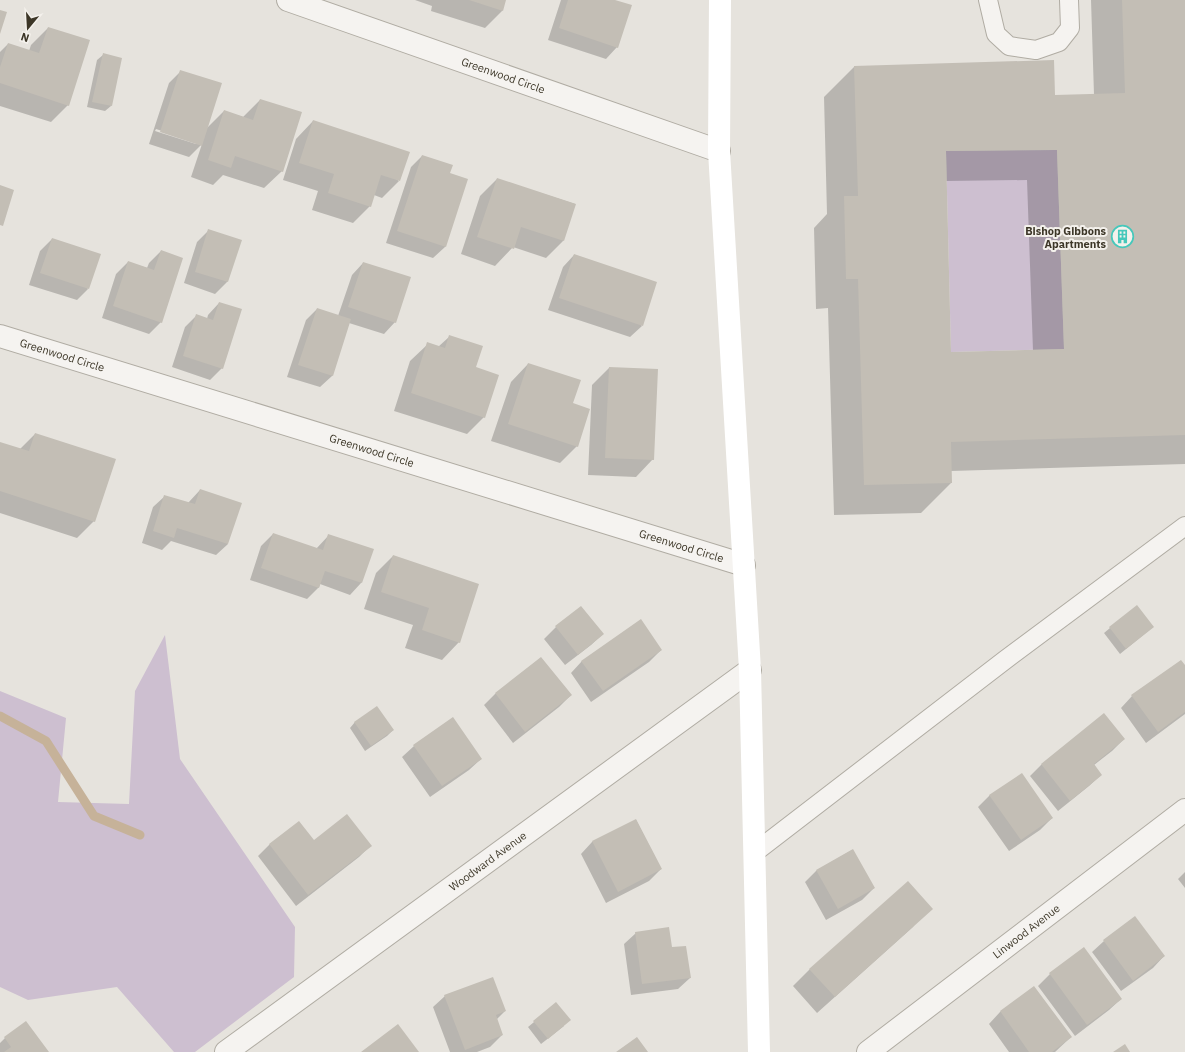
<svg xmlns="http://www.w3.org/2000/svg" width="1185" height="1052" font-family="'IBM Plex Sans',sans-serif">
<style>
.green{fill:#cdbfd0}
.shadow{fill:#0003;fill-rule:evenodd}
.lines{fill:none;stroke-linecap:round;stroke-linejoin:round}
.stream{stroke:#c6b299;stroke-width:9}
.building{fill:#c3beb5;fill-rule:evenodd}
.lane-casing{stroke:#b0aca3;stroke-width:20}
.street-casing{stroke:#b0aca3;stroke-width:24}
.lane{stroke:#f5f3f0;stroke-width:18}
.street{stroke:#f5f3f0;stroke-width:22}
.secondary{stroke:#fff;stroke-width:22}
.labels{text-anchor:middle;stroke-width:4;stroke-linejoin:round;paint-order:stroke}
.street-label{font-size:11px;fill:#3c3627;stroke:#f4f1ec}
.poi-label{font-size:11px;font-weight:bold;fill:#3c3627;stroke:#f4f1ec;text-anchor:end}
</style>
<rect width="100%" height="100%" fill="#e6e3dd"/>
<path class="green" d="M 1057,150 L 1064,349 L 951,352 L 946,151 Z
M 165,635 L 180,759 L 295,927 L 294,977 L 195,1052 L 174,1052 L 117,987 L 28,1000 L 0,987 L 0,691 L 66,718 L 58,802 L 129,804 L 135,691 Z"/>
<path class="shadow" d="M 415,0 L 505,0 L 502,11 L 485,28 L 431,11 L 432,6 Z
M 561,0 L 612,0 L 617,47 L 606,59 L 548,40 Z
M 1091,0 L 1185,0 L 1185,464 L 951,471 L 951,483 L 921,513 L 834,515 L 828,308 L 816,309 L 814,228 L 827,214 L 824,97 L 854,67 L 1054,96 L 1094,95 ZM 1027,180 L 1033,351 L 950,354 L 946,181 Z
M 48,28 L 68,105 L 51,122 L 0,106 L 0,52 L 8,44 L 29,51 L 31,45 Z
M 103,55 L 111,106 L 105,111 L 87,107 L 97,60 Z
M 181,71 L 206,129 L 224,111 L 243,117 L 260,100 L 282,171 L 264,188 L 223,175 L 213,185 L 191,177 L 202,144 L 189,157 L 149,144 L 169,83 ZM 156,129 L 196,142 L 196,144 L 155,131 Z
M 313,121 L 399,181 L 382,198 L 374,195 L 370,206 L 353,223 L 312,210 L 318,191 L 283,180 L 296,139 Z
M 422,156 L 449,173 L 445,247 L 433,258 L 386,243 L 411,167 Z
M 497,179 L 575,204 L 563,241 L 546,258 L 513,247 L 495,266 L 461,254 L 480,196 Z
M 209,230 L 240,241 L 227,282 L 215,294 L 184,283 L 197,242 Z
M 52,239 L 88,289 L 77,300 L 29,285 L 40,251 Z
M 161,251 L 161,322 L 149,334 L 102,318 L 116,274 L 128,262 L 147,268 L 149,263 Z
M 574,255 L 642,326 L 630,337 L 548,310 L 563,267 Z
M 363,263 L 395,322 L 384,334 L 349,323 L 332,376 L 320,387 L 287,377 L 306,320 L 317,309 L 338,316 L 352,275 Z
M 219,303 L 222,368 L 210,380 L 172,367 L 185,327 L 197,315 L 207,319 L 208,315 Z
M 449,337 L 484,417 L 467,434 L 394,411 L 410,361 L 428,344 L 438,347 Z
M 528,364 L 572,404 L 577,446 L 560,463 L 491,441 L 511,382 Z
M 609,368 L 653,459 L 636,477 L 588,475 L 592,385 Z
M 35,434 L 94,521 L 77,538 L 0,513 L 0,443 L 20,449 Z
M 200,490 L 228,544 L 216,555 L 171,541 L 162,550 L 142,543 L 153,507 L 165,496 L 188,503 Z
M 273,534 L 316,549 L 329,535 L 372,550 L 361,583 L 350,595 L 320,584 L 319,587 L 307,599 L 250,580 L 261,546 Z
M 393,556 L 459,642 L 442,660 L 405,648 L 413,625 L 364,609 L 376,573 Z
M 581,607 L 603,634 L 591,645 L 565,665 L 544,639 L 556,627 Z
M 1153,627 L 1120,654 L 1104,633 L 1110,628 Z
M 661,650 L 649,662 L 591,702 L 571,673 L 582,661 Z
M 541,658 L 571,695 L 559,707 L 513,743 L 484,705 L 495,694 Z
M 1185,667 L 1185,714 L 1146,743 L 1121,708 L 1132,696 Z
M 1104,715 L 1124,739 L 1112,751 L 1094,765 L 1101,775 L 1089,786 L 1058,811 L 1030,776 L 1041,765 Z
M 355,722 L 393,730 L 387,736 L 365,751 L 350,728 Z
M 414,746 L 481,759 L 469,770 L 430,797 L 402,757 Z
M 990,795 L 1052,818 L 1040,830 L 1009,851 L 978,807 Z
M 636,820 L 661,869 L 649,881 L 606,903 L 581,854 L 592,842 Z
M 313,841 L 370,846 L 359,857 L 296,906 L 258,856 L 270,844 Z
M 852,850 L 874,888 L 862,900 L 826,920 L 805,882 L 816,871 Z
M 1185,872 L 1185,888 L 1178,879 Z
M 914,926 L 817,1013 L 793,986 L 810,969 Z
M 636,933 L 671,949 L 690,978 L 678,989 L 631,995 L 624,944 Z
M 1104,941 L 1164,956 L 1153,968 L 1121,991 L 1092,952 Z
M 1084,949 L 1121,999 L 1109,1010 L 1075,1036 L 1038,986 L 1050,974 Z
M 1034,987 L 1071,1037 L 1055,1052 L 1009,1052 L 989,1024 L 1000,1012 Z
M 445,996 L 505,1011 L 496,1020 L 502,1035 L 490,1047 L 477,1052 L 450,1052 L 433,1007 Z
M 556,1004 L 564,1026 L 541,1044 L 528,1027 Z
M 26,1023 L 48,1052 L 0,1052 L 0,1043 L 5,1038 Z"/>
<g class="lines">
<path class="stream" d="M 0,716 L 46,741 L 94,816 L 140,835"/>
</g>
<path class="building" d="M 469,0 L 506,0 L 503,11 Z
M 568,0 L 615,0 L 632,5 L 618,48 L 559,28 Z
M 1122,0 L 1185,0 L 1185,435 L 951,442 L 952,483 L 864,485 L 858,279 L 846,279 L 844,196 L 858,196 L 854,66 L 1054,60 L 1055,95 L 1125,93 ZM 1057,150 L 1064,349 L 951,352 L 946,151 Z
M 0,10 L 7,12 L 0,34 Z
M 48,27 L 90,40 L 69,106 L 0,83 L 0,67 L 8,43 L 39,53 Z
M 103,53 L 122,58 L 112,106 L 92,102 Z
M 180,70 L 222,83 L 202,146 L 160,132 Z
M 260,99 L 302,112 L 283,172 L 235,156 L 231,168 L 208,160 L 224,110 L 253,120 Z
M 313,120 L 410,152 L 400,181 L 381,175 L 371,207 L 328,193 L 334,174 L 299,163 Z
M 422,155 L 453,165 L 450,173 L 468,179 L 446,247 L 397,231 Z
M 497,178 L 576,204 L 564,241 L 521,227 L 514,249 L 477,237 Z
M 0,185 L 14,190 L 3,226 L 0,225 Z
M 208,229 L 242,240 L 228,282 L 195,272 Z
M 52,238 L 101,254 L 89,289 L 40,273 Z
M 161,250 L 183,258 L 162,323 L 113,306 L 128,261 L 154,270 Z
M 574,254 L 657,282 L 643,326 L 559,298 Z
M 363,262 L 411,277 L 396,323 L 348,307 Z
M 219,302 L 242,309 L 223,369 L 183,356 L 196,314 L 213,320 Z
M 317,308 L 351,319 L 333,376 L 298,365 Z
M 449,335 L 483,346 L 476,367 L 499,375 L 485,418 L 411,393 L 427,342 L 445,348 Z
M 528,363 L 581,380 L 573,403 L 590,409 L 578,447 L 508,424 Z
M 609,367 L 658,369 L 654,460 L 605,458 Z
M 35,433 L 116,459 L 95,522 L 0,491 L 0,442 L 29,451 Z
M 200,489 L 242,503 L 228,544 L 177,528 L 174,538 L 153,531 L 164,495 L 195,504 Z
M 273,533 L 323,550 L 328,534 L 374,549 L 362,583 L 325,571 L 319,588 L 261,568 Z
M 393,555 L 479,584 L 460,643 L 422,630 L 429,608 L 381,592 Z
M 1137,605 L 1154,627 L 1126,649 L 1109,627 Z
M 581,606 L 604,634 L 578,655 L 555,626 Z
M 641,619 L 662,650 L 603,691 L 581,661 Z
M 541,657 L 572,695 L 525,732 L 495,693 Z
M 1181,660 L 1185,665 L 1185,712 L 1158,732 L 1131,695 Z
M 377,706 L 394,730 L 371,746 L 354,722 Z
M 1104,713 L 1125,739 L 1094,764 L 1102,775 L 1070,801 L 1041,764 Z
M 453,717 L 482,759 L 442,786 L 413,745 Z
M 1022,773 L 1053,818 L 1021,840 L 989,795 Z
M 347,814 L 372,846 L 308,895 L 269,844 L 299,821 L 314,840 Z
M 636,819 L 662,869 L 618,892 L 592,841 Z
M 853,849 L 875,888 L 838,909 L 816,870 Z
M 908,881 L 933,909 L 835,997 L 809,969 Z
M 1135,916 L 1165,956 L 1133,981 L 1103,940 Z
M 669,927 L 672,947 L 686,946 L 691,978 L 642,984 L 635,932 Z
M 1084,947 L 1122,999 L 1087,1025 L 1049,973 Z
M 493,977 L 506,1011 L 496,1015 L 503,1035 L 465,1050 L 444,995 Z
M 1034,986 L 1072,1037 L 1052,1052 L 1029,1052 L 1000,1011 Z
M 556,1002 L 571,1020 L 548,1039 L 533,1021 Z
M 26,1021 L 49,1052 L 4,1052 L 11,1047 L 4,1037 Z
M 398,1024 L 419,1052 L 361,1052 Z
M 637,1037 L 648,1052 L 616,1052 Z
M 1125,1044 L 1130,1052 L 1113,1052 Z"/>
<g class="lines">
<defs>
<path id="lane" d="M 988,0 L 996,34 L 1009,46 L 1036,50 L 1059,42 L 1070,28 L 1069,0
M 754,853 L 1005,660 L 1185,526"/>
<g id="street">
<path id="s1" d="M 288,0 L 719,151"/>
<path id="s2" d="M 0,336 L 744,565"/>
<path id="s3" d="M 226,1052 L 750,670"/>
<path id="s4" d="M 868,1052 L 1185,810"/>
</g>
</defs>
<use href="#lane" class="lane-casing"/>
<use href="#street" class="street-casing"/>
<use href="#lane" class="lane"/>
<use href="#street" class="street"/>
<path class="secondary" d="M 720,0 L 719,151 L 750,670 L 759,1052"/>
</g>
<defs>
<symbol id="building-ring" viewBox="-11 -11 22 22"><circle r="9.5" fill="#f4f1ec" stroke="#46c8bb" stroke-width="1.5"/><path d="M-4-6H4V6H1V3H-1V6H-4ZM-2.5-4.3h1.7v1.8h-1.7ZM.8-4.3h1.7v1.8H.8ZM-2.5-1h1.7V.8h-1.7ZM.8-1h1.7V.8H.8Z" fill="#46c8bb"/></symbol>
</defs>
<g fill-rule="evenodd">
<use href="#building-ring" x="1110" y="224" width="25" height="25"/>
</g>
<g class="labels">
<g class="street-label">
<text dy="4" stroke="none"><textPath href="#s1" startOffset="228">Greenwood Circle</textPath></text>
<text dy="4" stroke="none"><textPath href="#s2" startOffset="65">Greenwood Circle</textPath></text>
<text dy="4" stroke="none"><textPath href="#s2" startOffset="389">Greenwood Circle</textPath></text>
<text dy="4" stroke="none"><textPath href="#s2" startOffset="713">Greenwood Circle</textPath></text>
<text dy="4" stroke="none"><textPath href="#s3" startOffset="324">Woodward Avenue</textPath></text>
<text dy="4" stroke="none"><textPath href="#s4" startOffset="199">Linwood Avenue</textPath></text>
</g>
<g class="poi-label">
<text x="1106" y="235">Bishop Gibbons<tspan x="1106" dy="13">Apartments</tspan></text>
</g>
</g>
<g transform="translate(28 28) rotate(198)" stroke="#f4f1ec" stroke-width="3" paint-order="stroke">
<path d="M0-3L7 15L0 10L-7 15Z" fill="#3c3627"/>
<text y="-6" font-size="11" font-weight="bold" text-anchor="middle" fill="#3c3627">N</text>
</g>
</svg>
